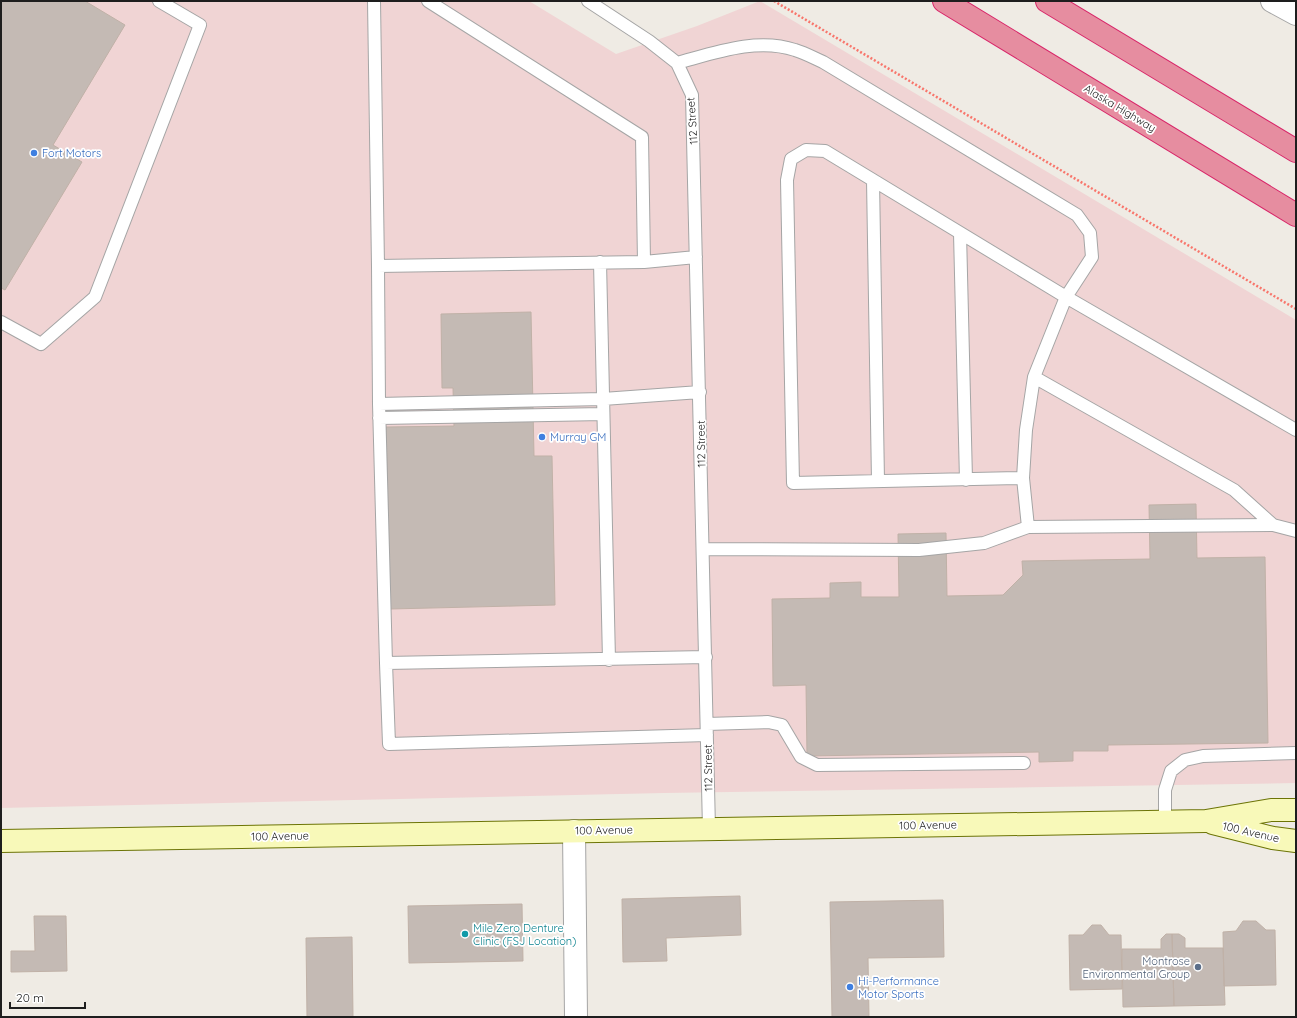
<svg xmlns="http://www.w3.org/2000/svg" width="1297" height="1018" font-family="Quicksand,sans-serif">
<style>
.commercial{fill:#f0d4d4}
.building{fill:#c4bab4;stroke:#c0b1a7}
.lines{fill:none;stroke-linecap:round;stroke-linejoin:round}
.lane-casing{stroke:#a5a5a5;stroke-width:14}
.street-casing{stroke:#a5a5a5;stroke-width:24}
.secondary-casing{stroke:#6c7406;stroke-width:24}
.highway-casing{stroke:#d82669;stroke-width:24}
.path{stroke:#f8766c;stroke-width:2.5;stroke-dasharray:2 2;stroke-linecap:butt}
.lane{stroke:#fff;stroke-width:12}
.street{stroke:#fff;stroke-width:22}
.secondary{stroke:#f8f9b9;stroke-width:22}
.highway{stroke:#e68da0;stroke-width:22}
.shop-dot{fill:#3f7fe0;stroke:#fff;stroke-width:1.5}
.culture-dot{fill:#0f9aa8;stroke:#fff;stroke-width:1.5}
.service-dot{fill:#5c6f8a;stroke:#fff;stroke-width:1.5}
.labels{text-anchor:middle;stroke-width:3.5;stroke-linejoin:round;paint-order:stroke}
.street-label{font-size:11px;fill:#1e1e1e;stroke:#fff}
.shop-label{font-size:11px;fill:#366cbe;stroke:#fff;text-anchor:start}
.culture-label{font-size:11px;fill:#0d838f;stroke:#fff;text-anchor:start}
.service-label{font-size:11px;fill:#4e5e75;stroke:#fff;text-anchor:end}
</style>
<rect width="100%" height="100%" fill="#efebe4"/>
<path class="commercial" d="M 1,1 L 529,1 L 616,54 L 697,26 L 760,1 L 1296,320 L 1296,783 L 664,793 L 1,808 Z"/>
<path class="building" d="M 1,1 L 85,1 L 125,25 L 53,145 L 82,162 L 5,290 L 1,288 Z
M 531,312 L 534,456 L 552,456 L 555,605 L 390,609 L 386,427 L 454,426 L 453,388 L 442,388 L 441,314 Z
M 1196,504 L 1197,558 L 1265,557 L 1268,743 L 1108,745 L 1108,751 L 1073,751 L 1073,761 L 1039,762 L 1039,752 L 807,756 L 806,685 L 773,686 L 772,599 L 830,598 L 830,583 L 861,582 L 861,597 L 899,597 L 898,534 L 946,533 L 947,596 L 1003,595 L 1023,575 L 1022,561 L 1150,559 L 1149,505 Z
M 740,896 L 741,935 L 666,938 L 667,961 L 623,962 L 622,899 Z
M 943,900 L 944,957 L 868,958 L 869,1017 L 832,1017 L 830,902 Z
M 522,904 L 523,961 L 409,963 L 408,906 Z
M 34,916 L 66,916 L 67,971 L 11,972 L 11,951 L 35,951 Z
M 1243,921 L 1256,921 L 1266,930 L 1275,930 L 1276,985 L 1224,986 L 1223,932 L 1236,931 Z
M 1092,925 L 1101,925 L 1109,935 L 1121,935 L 1122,989 L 1070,990 L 1069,935 L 1083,935 Z
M 1166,934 L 1172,934 L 1174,1006 L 1123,1007 L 1122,949 L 1161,949 L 1161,939 Z
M 1172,934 L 1179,934 L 1185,938 L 1185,948 L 1223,948 L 1225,1005 L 1174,1006 Z
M 352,937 L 353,1017 L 307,1017 L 306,938 Z"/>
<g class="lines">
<defs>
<path id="lane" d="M 374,1 L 378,266
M 428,1 L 642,137 L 644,262
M 588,1 L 649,41 L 677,63 L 692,95 L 709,829
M 677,63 C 714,53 757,37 795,50 C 805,53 814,58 823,62 L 1077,215 L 1090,233 L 1092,257 L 1066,297 L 1034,377 L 1026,430 L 1023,478 L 1028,527
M 873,180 L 878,481
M 960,233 L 966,480
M 696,257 L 644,262 L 378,266 L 379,404 L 386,663 L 706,657
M 600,262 L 609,660
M 1,322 L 41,344 L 95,297 L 200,25 L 159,1
M 1034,377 L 1234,490 L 1273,525
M 379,404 L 603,399 L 700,392
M 379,418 L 603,414
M 1023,478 L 793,483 L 787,180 L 791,159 L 806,150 L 825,151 L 1066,297 L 1296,430
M 703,549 L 919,550 L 984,543 L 1028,527 L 1273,525 L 1296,531
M 386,663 L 389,744 L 707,735
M 707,724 L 768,722 L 782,725 L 801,757 L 817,765 L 1024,763
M 1165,821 L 1165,790 L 1171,771 L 1185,760 L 1203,756 L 1296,753"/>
<path id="street" d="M 1272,1 L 1296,14
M 574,831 L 576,1017"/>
<path id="secondary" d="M 1213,823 L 1273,838 L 1296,841
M 1,841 L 1206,821 L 1271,810 L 1296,810"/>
<path id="highway" d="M 944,1 L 1296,215
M 1047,1 L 1296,151"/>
</defs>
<use href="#lane" class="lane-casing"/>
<use href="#street" class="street-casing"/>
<use href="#secondary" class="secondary-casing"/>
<use href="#highway" class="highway-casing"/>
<path class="path" d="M 774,1 L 1296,309"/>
<use href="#lane" class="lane"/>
<use href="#street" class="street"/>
<use href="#secondary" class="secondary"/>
<use href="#highway" class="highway"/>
</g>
<g class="shop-dot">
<circle cx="34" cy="153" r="4"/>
<circle cx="542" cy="437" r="4"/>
<circle cx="850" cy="987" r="4"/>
</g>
<circle class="culture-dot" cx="465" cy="934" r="4"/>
<circle class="service-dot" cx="1198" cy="967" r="4"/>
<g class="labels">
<g class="street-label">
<text transform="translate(1120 108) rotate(31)" y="4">Alaska Highway</text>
<text transform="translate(692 121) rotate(-94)" y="4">112 Street</text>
<text transform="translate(701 444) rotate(-91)" y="4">112 Street</text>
<text transform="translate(708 768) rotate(-91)" y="4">112 Street</text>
<text transform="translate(928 825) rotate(-1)" y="4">100 Avenue</text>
<text transform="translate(604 830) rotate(-1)" y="4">100 Avenue</text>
<text transform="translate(1251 832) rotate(13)" y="4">100 Avenue</text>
<text transform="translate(280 836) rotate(-1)" y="4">100 Avenue</text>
</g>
<g class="shop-label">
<text x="42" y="157">Fort Motors</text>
<text x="550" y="441">Murray GM</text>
<text x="858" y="985">Hi-Performance<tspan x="858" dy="13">Motor Sports</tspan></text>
</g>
<g class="culture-label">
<text x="473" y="932">Mile Zero Denture<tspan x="473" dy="13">Clinic (FSJ Location)</tspan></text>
</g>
<g class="service-label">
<text x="1190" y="965">Montrose<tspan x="1190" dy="13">Environmental Group</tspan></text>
</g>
</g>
<rect width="1297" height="1018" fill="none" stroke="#1e1e1e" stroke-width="4"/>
<path d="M10 1002v6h75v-6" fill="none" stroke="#1e1e1e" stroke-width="2"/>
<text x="16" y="1002" font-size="12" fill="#1e1e1e" stroke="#ffffff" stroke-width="3" paint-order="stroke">20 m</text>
</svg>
